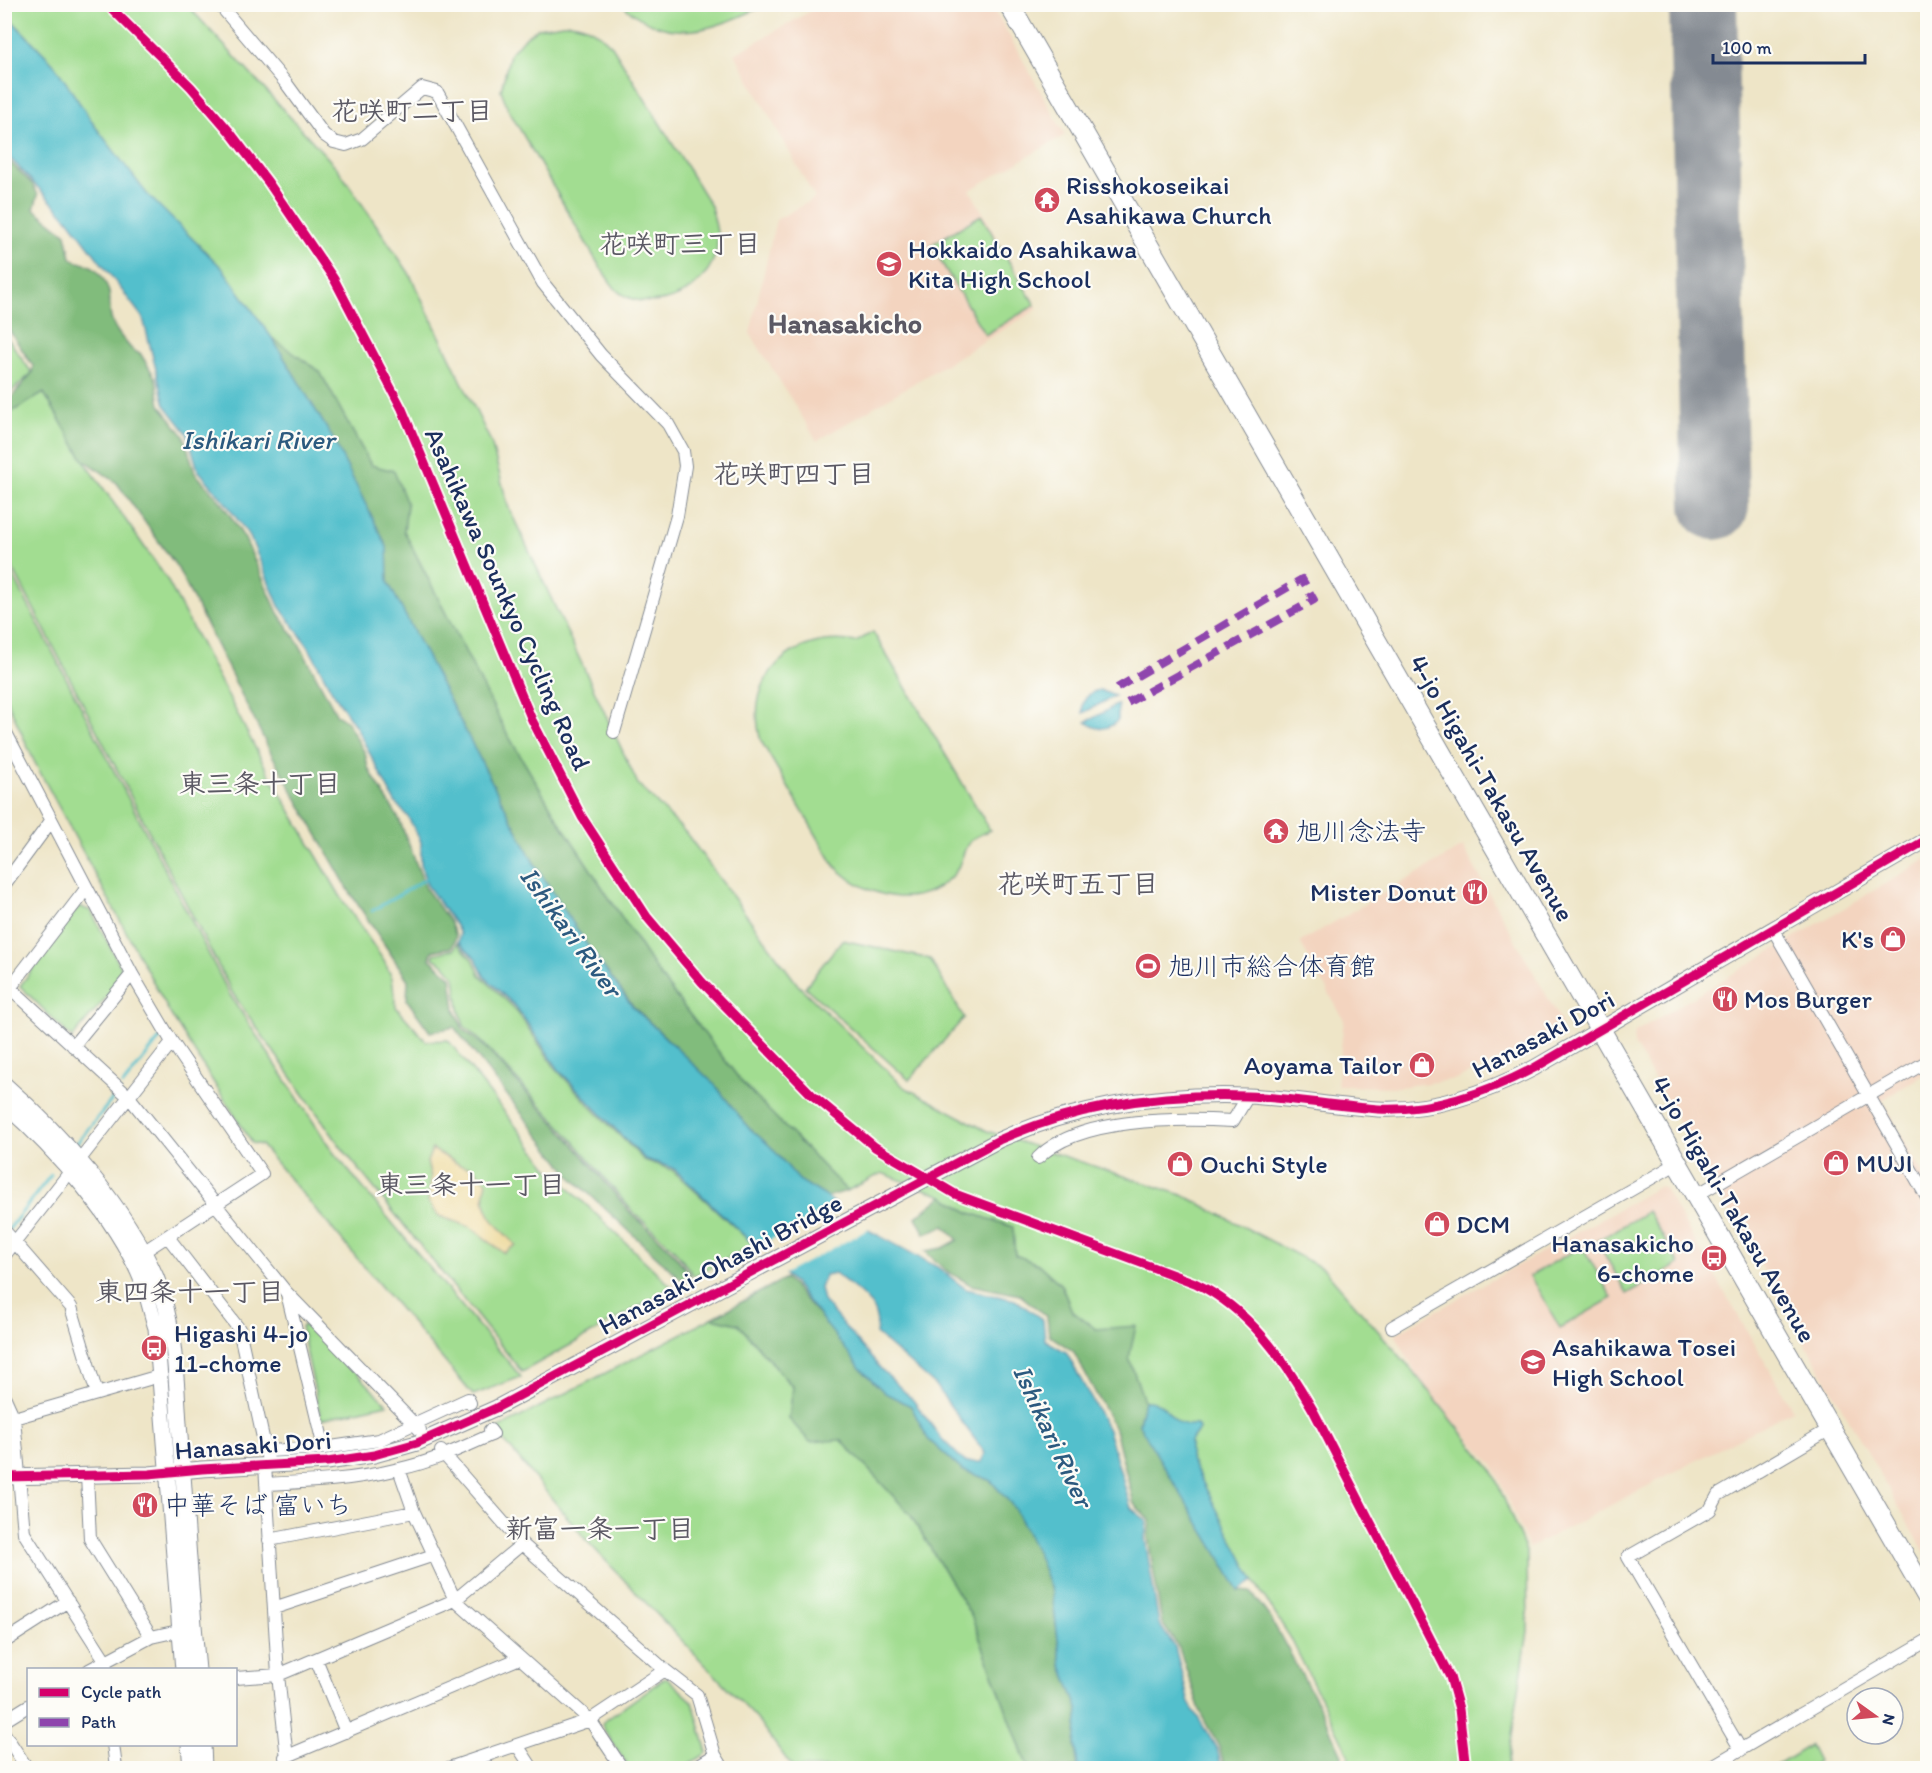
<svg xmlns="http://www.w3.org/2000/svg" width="1932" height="1773" font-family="Itim,'Klee One',sans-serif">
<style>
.built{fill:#f3d4bf}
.green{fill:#a2dd91;stroke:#5e8678;stroke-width:1.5}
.forest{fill:#81bc7b;stroke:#4e766c;stroke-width:1.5}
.sand{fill:#eeda9e;stroke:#84847e;stroke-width:1.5}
.water{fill:#53bfcc;stroke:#377795;stroke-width:1.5;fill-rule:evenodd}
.pier{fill:#eee5c7}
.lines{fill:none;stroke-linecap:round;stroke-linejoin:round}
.stream{stroke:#53bfcc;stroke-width:3}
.runway{stroke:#848a92;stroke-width:68}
.minor-casing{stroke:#848a92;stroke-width:14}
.tertiary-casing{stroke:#848a92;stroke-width:17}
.trunk-casing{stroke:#848a92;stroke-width:22}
.minor{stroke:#fff;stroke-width:12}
.tertiary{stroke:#fff;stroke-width:15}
.trunk{stroke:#fff;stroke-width:20}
.quiet{stroke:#8e44ad;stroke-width:8;stroke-dasharray:15 8;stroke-linecap:butt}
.cycleway-casing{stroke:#fdfcf7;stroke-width:13}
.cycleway{stroke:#d6006c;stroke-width:9}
.labels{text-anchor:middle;stroke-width:4.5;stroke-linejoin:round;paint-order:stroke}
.poi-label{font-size:26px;fill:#1b2f5e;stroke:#fdfcf7;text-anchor:start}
.street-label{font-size:26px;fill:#1b2f5e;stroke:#fdfcf7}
.neighbourhood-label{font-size:27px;font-weight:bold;fill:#5b5964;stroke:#fdfcf7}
.water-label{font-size:27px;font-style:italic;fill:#2c5a7f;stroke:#fdfcf7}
.quarter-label{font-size:28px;font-weight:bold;fill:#5b5964;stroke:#fdfcf7}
</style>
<rect width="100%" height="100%" fill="#fdfcf7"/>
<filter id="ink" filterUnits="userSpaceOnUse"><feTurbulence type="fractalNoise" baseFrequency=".0167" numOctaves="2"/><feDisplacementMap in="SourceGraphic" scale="12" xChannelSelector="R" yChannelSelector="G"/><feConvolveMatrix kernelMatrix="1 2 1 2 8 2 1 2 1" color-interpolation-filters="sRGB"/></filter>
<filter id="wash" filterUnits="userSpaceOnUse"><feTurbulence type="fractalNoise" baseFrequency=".008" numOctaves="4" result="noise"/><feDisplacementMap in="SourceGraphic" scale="24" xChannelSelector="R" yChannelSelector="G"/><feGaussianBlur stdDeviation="1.35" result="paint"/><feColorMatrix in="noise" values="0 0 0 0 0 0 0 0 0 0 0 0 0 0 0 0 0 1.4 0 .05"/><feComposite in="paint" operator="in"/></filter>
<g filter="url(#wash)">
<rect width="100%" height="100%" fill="#eee5c7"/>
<path class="built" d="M 821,5 L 992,5 L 1065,135 L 970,190 L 1038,309 L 817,441 L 750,333 L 776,220 L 815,198 L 735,54 Z
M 1463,847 L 1562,1023 L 1559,1034 L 1457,1079 L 1399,1087 L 1337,1086 L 1344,1020 L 1300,942 Z
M 1927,859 L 1927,1073 L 1882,1100 L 1927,1182 L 1927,1556 L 1634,1044 L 1635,1032 Z
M 1660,1186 L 1664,1188 L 1793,1410 L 1529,1548 L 1493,1465 L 1423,1387 L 1395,1334 Z"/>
<path class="green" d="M 5,4 L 187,5 L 338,169 L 409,273 L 491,442 L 508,506 L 638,784 L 686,833 L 798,985 L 904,1087 L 987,1131 L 1185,1196 L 1324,1269 L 1407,1364 L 1492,1470 L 1527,1554 L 1528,1631 L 1507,1768 L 1347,1768 L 1349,1755 L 1290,1637 L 1254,1581 L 1190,1458 L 1190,1441 L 1199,1430 L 1197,1425 C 1164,1428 1175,1400 1144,1401 L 1129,1358 L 1072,1311 L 1061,1285 L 1038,1264 L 1015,1255 L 1012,1227 L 968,1212 L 943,1196 L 882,1173 L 847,1191 L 744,1085 L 660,976 L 559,821 L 506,732 L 404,531 L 407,504 L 371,465 L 320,372 L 272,338 L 223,269 L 147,194 L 94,125 L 53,63 L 5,13 Z
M 622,5 L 766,5 C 713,29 672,48 622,5 Z
M 570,23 C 588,25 599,33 612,46 L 711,206 C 714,219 719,233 717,247 C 710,289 658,317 620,293 C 612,287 606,275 600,267 L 508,109 L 501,90 L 510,54 L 523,39 L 538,28 Z
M 981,215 L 1035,305 L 985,335 L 931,245 Z
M 4,333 L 32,373 L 5,397 L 4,397 Z
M 44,393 L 83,459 L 166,578 L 270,776 L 342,899 L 384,961 L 392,978 L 396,1007 L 426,1041 L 448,1040 L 550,1170 L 673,1288 L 522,1372 L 341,1147 L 233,994 L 5,553 L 4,416 Z
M 4,558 L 230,995 L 333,1152 L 521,1377 L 473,1395 L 261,1145 L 252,1143 L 171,1015 L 34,761 L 5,696 Z
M 873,632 L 990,830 C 984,833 974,837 970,841 C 963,849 962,862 956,871 C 921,913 867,899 834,865 L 761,741 C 743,676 793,631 856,642 Z
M 79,906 L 91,911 L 125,975 L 72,1038 L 20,986 Z
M 842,940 L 930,959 L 964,1018 L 909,1080 L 805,987 Z
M 457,943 L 474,961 L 480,975 L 516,1010 L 556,1069 L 597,1113 L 644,1160 L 672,1170 L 754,1245 L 694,1276 L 673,1248 L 632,1211 L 572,1139 L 483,1043 L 464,1026 L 459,1009 L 455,977 L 445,965 L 433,958 L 434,954 L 454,949 Z
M 1648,1211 L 1679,1264 L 1627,1294 L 1597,1241 Z
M 1582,1246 L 1612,1298 L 1560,1328 L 1530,1276 Z
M 712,1318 L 738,1324 L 793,1388 L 789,1419 L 841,1440 L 910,1514 L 972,1617 L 1028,1768 L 793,1768 L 756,1718 L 587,1541 L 495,1430 Z
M 308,1323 L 387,1404 L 321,1419 L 301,1327 Z
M 666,1677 L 693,1702 L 707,1753 L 684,1768 L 629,1768 L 603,1728 L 602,1723 Z
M 1810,1745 L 1818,1761 L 1809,1768 L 1773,1768 Z"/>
<path class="forest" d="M 5,157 L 33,185 L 38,195 L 34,209 L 66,234 L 71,258 C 85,268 92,259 104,280 C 118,304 99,310 123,339 C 129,345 131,352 140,353 L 156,379 L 160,405 L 184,436 L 195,473 L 222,503 L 245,539 L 278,613 L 298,642 L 337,715 L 347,722 L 365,753 L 368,768 L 399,819 L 426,889 L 450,922 L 456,936 L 452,947 L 432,951 L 430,959 L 451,977 L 455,1009 L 463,1029 L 482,1044 L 571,1141 L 630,1212 L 671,1250 L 691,1276 L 684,1282 L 572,1178 L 454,1027 L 430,1032 L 407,1000 L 408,980 L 351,894 L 272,755 L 177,567 L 117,483 L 83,459 L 44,393 L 5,416 L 5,405 L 32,373 L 33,366 L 5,324 Z
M 272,338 L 320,372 L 371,465 L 394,471 L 407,504 L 404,531 L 506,732 L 559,821 L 660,976 L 744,1085 L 847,1191 L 827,1197 L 799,1180 L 771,1147 L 747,1126 L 715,1085 L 633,1006 L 589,948 L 534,863 L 388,582 L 387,547 L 332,437 Z
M 943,1196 L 968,1212 L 1013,1227 L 1015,1255 L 1038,1264 L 1061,1285 L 1072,1311 L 1096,1329 L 1136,1326 L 1129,1358 L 1144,1401 L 1139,1424 C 1171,1481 1208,1534 1239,1591 L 1251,1592 L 1271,1619 L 1319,1706 L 1342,1755 L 1340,1768 L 1225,1768 L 1219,1747 L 1202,1716 L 1179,1648 L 1162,1623 L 1148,1537 L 1150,1520 L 1134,1504 L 1115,1429 L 1073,1351 L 1049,1335 L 1047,1317 L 1020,1295 L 971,1285 L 945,1270 L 925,1251 L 943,1248 L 958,1240 L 944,1226 L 925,1234 L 916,1217 Z
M 786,1278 L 838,1337 L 860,1368 L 885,1393 L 911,1406 L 928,1439 L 962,1470 L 990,1480 L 1013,1506 L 1037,1553 L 1052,1592 L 1061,1663 L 1079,1711 L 1075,1744 L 1078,1768 L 1028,1768 L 972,1617 L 910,1514 L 841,1440 L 810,1442 L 789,1419 L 793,1387 L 738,1324 L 712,1318 Z"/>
<path class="sand" d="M 432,1149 L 460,1165 L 472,1167 L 487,1182 C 477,1210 497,1226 516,1245 L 504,1253 L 470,1227 L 439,1216 L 428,1202 L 431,1177 L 427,1162 Z"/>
<path class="water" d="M 4,13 L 53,63 L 94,125 L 147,194 L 223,269 L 272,338 L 332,437 L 387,547 L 388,582 L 534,863 L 589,948 L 632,1006 L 715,1085 L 747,1126 L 771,1147 L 799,1180 L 827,1197 L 870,1231 L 937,1267 L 966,1289 L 1015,1300 L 1043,1320 L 1045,1340 L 1066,1352 L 1108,1430 L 1131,1508 L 1147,1521 L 1145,1538 L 1159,1624 L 1175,1647 L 1189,1703 L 1217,1749 L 1222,1768 L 1078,1768 L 1075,1744 L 1079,1711 L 1061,1663 L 1052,1592 L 1037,1553 L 1013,1506 L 990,1480 L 962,1470 L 928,1439 L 911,1406 L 885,1393 L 860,1368 L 794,1283 L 673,1168 L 645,1159 L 620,1134 L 559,1070 L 517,1008 L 484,976 L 476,959 L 458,942 L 460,934 L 456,926 L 427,885 L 421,866 L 421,842 L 408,817 L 395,802 L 356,727 L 332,691 L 308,646 L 279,606 L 250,537 L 225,502 L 198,470 L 187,433 L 165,405 L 143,318 L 68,219 L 5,153 ZM 835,1273 C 856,1291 882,1303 876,1334 L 935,1385 L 985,1453 L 982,1462 L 965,1462 L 941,1438 L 913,1400 L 881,1369 L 823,1301 L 820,1288 L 825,1275 Z
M 1100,690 L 1115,696 L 1083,713 C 1081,701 1088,692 1100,690 Z
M 1118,704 L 1118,720 C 1109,730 1097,731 1086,722 Z
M 1144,1401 C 1175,1400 1164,1428 1197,1425 L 1199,1429 L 1190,1441 L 1190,1458 L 1254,1581 L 1239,1591 C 1208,1534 1171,1481 1139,1424 Z"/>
<path class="pier" d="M 839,1203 L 871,1228 L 781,1276 L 755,1248 Z"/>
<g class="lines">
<path class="stream" d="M 372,911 L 427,878
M 123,1085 L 161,1037
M 77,1143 L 119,1091
M 9,1229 L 51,1175"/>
<path class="runway" d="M 1703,4 L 1715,506"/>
</g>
</g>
<g filter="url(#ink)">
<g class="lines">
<defs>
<path id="minor" d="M 219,4 L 286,83 L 324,135 L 334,142 L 346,145 L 362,139 L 422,88 L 437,92 L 543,283 L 601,355 L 668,424 L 683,451 L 685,466 L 677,516 L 614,732
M 4,729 L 132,974 L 172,1042 L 262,1174 L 137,1256
M 4,885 L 51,821
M 1773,929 L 1928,1199
M 4,982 L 129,1097 L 286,1292 L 420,1430
M 10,988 L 86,889
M 73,1046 L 132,974
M 1038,1158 C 1077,1117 1179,1118 1233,1121 L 1248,1096
M 1695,1196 L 1928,1061
M 4,1230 L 71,1307 L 97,1394
M 168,1237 L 239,1329 L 269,1465
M 4,1256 L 172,1042
M 287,1293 L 324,1448
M 1392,1327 L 1676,1164
M 4,1396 L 14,1418 L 24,1533 L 105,1660 L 106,1670
M 14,1418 L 159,1376
M 267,1451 L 324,1448 L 379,1440 L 468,1399 L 470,1403
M 441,1451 L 522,1544 L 665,1670 L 697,1695 L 715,1755 L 723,1768
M 265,1465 L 278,1675 L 288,1768
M 399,1469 L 414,1512 L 455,1600 L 590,1720 L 622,1768
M 87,1475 L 90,1539 L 151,1637
M 266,1484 C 310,1482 355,1480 399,1469 C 432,1462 462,1448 493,1434 L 490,1430
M 269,1540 L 414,1512
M 274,1608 L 434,1555
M 4,1642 L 68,1601
M 316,1659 L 346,1732
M 89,1670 L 151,1637 L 187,1629
M 236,1678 L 278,1675 L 455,1600 L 522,1544
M 4,1721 L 28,1706
M 4,1733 L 27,1768
M 113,1744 L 116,1768
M 517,1745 L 532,1768
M 1741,1750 L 1628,1557 L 1710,1510 L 1718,1495 L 1830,1429
M 285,1757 L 520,1658
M 449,1768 L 590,1720 L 665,1670
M 694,1768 L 715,1755
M 1709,1768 L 1928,1640"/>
<path id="tertiary" d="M 4,1084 C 62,1135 125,1206 156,1277 C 175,1322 176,1376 179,1424 C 186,1506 190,1588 198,1670
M 4,1104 C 56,1150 117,1218 143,1283 C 148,1297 151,1313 156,1328 L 183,1670
M 4,1477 L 149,1474 L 202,1469 L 327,1462 L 374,1455 L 417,1443 L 496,1408 L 999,1140 C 1078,1105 1160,1093 1247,1096 C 1291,1098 1334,1106 1378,1109 C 1433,1112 1486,1093 1534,1068 L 1928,839
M 189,1744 L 191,1768
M 203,1744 L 204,1768"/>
<path id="trunk" d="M 1009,4 L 1928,1598"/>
</defs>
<use href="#minor" class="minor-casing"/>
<use href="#tertiary" class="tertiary-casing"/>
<use href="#trunk" class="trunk-casing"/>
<use href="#minor" class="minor"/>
<use href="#tertiary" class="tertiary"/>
<use href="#trunk" class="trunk"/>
<path class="quiet" d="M 1117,688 L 1302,579 L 1314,600 L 1127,703"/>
<defs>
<path id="cycleway" d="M 107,4 L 191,87 L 229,131 L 268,182 L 334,279 L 402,409 L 532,720 L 582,817 L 647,917 L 702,982 L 812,1095 L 875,1147 L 955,1194 L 1195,1283 C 1249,1309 1284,1359 1313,1410 L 1450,1677 L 1459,1709 L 1466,1768
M 4,1477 L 149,1474 L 202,1469 L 327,1462 L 374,1455 L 417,1443 L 496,1408 L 999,1140 C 1078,1105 1160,1093 1247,1096 C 1291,1098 1334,1106 1378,1109 C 1433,1112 1486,1093 1534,1068 L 1928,839"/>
</defs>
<use href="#cycleway" class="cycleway-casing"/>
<use href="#cycleway" class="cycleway"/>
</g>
</g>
<defs>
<symbol id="temple-disc" viewBox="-11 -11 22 22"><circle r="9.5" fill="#d1495b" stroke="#fdfcf7"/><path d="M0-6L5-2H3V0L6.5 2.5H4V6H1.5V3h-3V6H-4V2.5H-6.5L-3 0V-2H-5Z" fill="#fff"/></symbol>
<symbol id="school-disc" viewBox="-11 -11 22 22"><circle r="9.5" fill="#d1495b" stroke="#fdfcf7"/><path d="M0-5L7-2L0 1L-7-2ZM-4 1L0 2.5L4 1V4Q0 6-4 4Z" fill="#fff"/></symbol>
<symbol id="restaurant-disc" viewBox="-11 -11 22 22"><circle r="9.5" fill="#d1495b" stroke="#fdfcf7"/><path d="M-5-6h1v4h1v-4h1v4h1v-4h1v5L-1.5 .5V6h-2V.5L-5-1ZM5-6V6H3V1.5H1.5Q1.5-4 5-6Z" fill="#fff"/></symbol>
<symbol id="shop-disc" viewBox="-11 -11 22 22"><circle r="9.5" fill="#d1495b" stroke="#fdfcf7"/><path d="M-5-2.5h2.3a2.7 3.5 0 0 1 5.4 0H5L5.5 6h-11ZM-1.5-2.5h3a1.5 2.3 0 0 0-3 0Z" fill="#fff"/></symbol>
<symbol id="stadium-disc" viewBox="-11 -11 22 22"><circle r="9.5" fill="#d1495b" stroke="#fdfcf7"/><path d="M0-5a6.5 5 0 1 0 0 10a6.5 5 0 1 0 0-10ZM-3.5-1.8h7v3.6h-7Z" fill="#fff"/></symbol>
<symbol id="bus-disc" viewBox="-11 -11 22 22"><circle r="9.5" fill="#d1495b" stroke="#fdfcf7"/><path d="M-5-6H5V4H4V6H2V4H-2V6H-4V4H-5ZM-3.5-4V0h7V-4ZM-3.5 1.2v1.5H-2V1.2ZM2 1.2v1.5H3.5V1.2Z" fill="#fff"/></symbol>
</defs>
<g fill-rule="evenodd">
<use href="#temple-disc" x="1032" y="185" width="30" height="30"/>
<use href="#school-disc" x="874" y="249" width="30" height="30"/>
<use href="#temple-disc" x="1261" y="816" width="30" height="30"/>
<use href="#restaurant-disc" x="1460" y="877" width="30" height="30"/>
<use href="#shop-disc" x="1878" y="924" width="30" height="30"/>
<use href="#stadium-disc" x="1133" y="951" width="30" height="30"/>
<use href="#restaurant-disc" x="1710" y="984" width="30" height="30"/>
<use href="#shop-disc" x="1407" y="1050" width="30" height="30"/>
<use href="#shop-disc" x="1821" y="1148" width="30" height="30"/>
<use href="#shop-disc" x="1165" y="1149" width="30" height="30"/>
<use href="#shop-disc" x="1422" y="1209" width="30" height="30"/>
<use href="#bus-disc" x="1699" y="1243" width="30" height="30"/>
<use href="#bus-disc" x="139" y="1333" width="30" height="30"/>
<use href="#school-disc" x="1518" y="1347" width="30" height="30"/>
<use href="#restaurant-disc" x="130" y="1490" width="30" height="30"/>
</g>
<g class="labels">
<g class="poi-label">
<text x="1066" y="194">Risshokoseikai<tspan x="1066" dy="30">Asahikawa Church</tspan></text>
<text x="908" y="258">Hokkaido Asahikawa<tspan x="908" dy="30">Kita High School</tspan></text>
<text x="1296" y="840">旭川念法寺</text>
<text x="1456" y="901" text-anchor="end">Mister Donut</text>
<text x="1874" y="948" text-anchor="end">K's</text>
<text x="1168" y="975">旭川市総合体育館</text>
<text x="1744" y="1008">Mos Burger</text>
<text x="1402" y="1074" text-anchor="end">Aoyama Tailor</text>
<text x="1856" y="1172">MUJI</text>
<text x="1200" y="1173">Ouchi Style</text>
<text x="1456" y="1233">DCM</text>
<text x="1694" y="1252" text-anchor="end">Hanasakicho<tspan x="1694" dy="30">6-chome</tspan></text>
<text x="174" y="1342">Higashi 4-jo<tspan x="174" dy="30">11-chome</tspan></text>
<text x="1552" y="1356">Asahikawa Tosei<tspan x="1552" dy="30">High School</tspan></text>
<text x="164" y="1514">中華そば 富いち</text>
</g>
<g class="street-label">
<text transform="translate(508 599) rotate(66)" y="9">Asahikawa Sounkyo Cycling Road</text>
<text transform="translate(1492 788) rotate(60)" y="9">4-jo Higahi-Takasu Avenue</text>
<text transform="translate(1543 1034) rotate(-28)" y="9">Hanasaki Dori</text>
<text transform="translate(1734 1209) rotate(60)" y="9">4-jo Higahi-Takasu Avenue</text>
<text transform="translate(720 1264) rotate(-28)" y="9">Hanasaki-Ohashi Bridge</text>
<text transform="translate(253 1445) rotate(-4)" y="9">Hanasaki Dori</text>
</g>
<g class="neighbourhood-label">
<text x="412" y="120">花咲町二丁目</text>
<text x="680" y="253">花咲町三丁目</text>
<text x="794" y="483">花咲町四丁目</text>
<text x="260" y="793">東三条十丁目</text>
<text x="1078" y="893">花咲町五丁目</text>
<text x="471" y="1194">東三条十一丁目</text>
<text x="190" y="1301">東四条十一丁目</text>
<text x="600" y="1538">新富一条一丁目</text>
</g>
<g class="water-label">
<text x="258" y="449">Ishikari River</text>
<text transform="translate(571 932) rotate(54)" y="9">Ishikari River</text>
<text transform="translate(1053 1436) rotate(65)" y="9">Ishikari River</text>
</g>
<g class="quarter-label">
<text x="845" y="333">Hanasakicho</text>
</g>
</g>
<rect width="1932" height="1773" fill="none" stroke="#fdfcf7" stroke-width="24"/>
<rect x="27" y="1668" width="210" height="78" fill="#fdfcf7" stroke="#a3aaba" stroke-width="1.5"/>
<rect x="39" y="1688" width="30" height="9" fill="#d6006c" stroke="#a3aaba" stroke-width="1.5"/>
<text x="81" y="1698" font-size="18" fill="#1b2f5e">Cycle path</text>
<rect x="39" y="1718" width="30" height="9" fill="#8e44ad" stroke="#a3aaba" stroke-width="1.5"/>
<text x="81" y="1728" font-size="18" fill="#1b2f5e">Path</text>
<g transform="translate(1875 1716) rotate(105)"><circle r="28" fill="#fdfcf7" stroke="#a3aaba" stroke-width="1.5"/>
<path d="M0-4.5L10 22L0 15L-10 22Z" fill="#d1495b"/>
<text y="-9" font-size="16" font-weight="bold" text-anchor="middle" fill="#1b2f5e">N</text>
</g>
<path d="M1713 54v9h152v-9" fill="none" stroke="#1b2f5e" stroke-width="3"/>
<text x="1722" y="54" font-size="18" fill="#1b2f5e" stroke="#fdfcf7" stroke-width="4.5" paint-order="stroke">100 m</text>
</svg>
